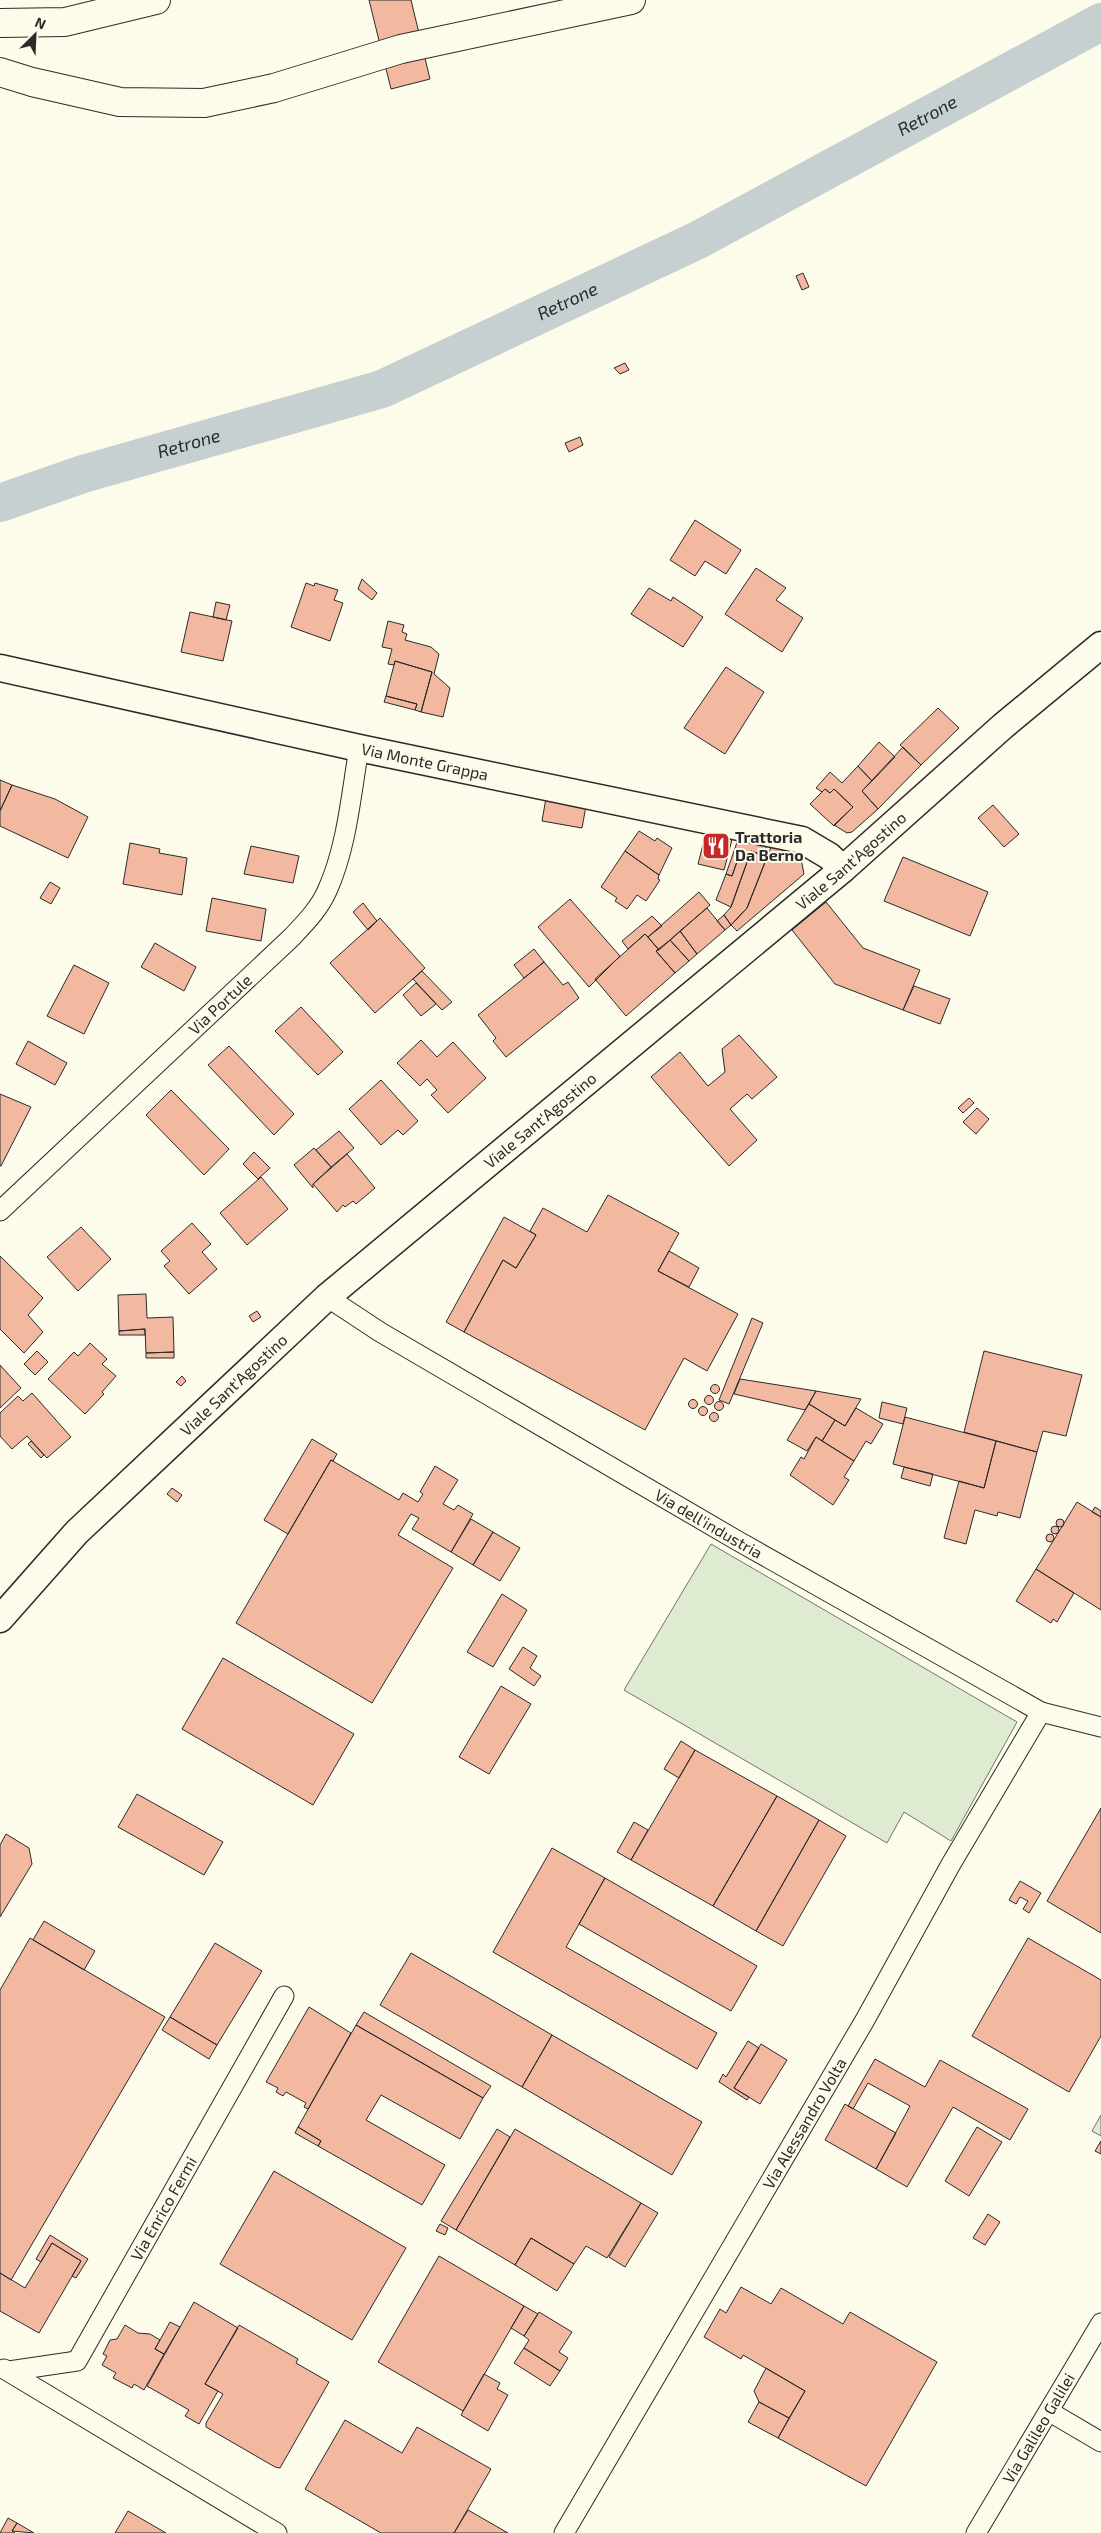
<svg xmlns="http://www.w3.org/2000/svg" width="1101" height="2533" font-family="'Exo 2',sans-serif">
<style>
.green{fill:#deebd1;stroke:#74746e}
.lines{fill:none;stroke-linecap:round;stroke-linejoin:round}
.river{stroke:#c7d0d0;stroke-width:38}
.building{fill:#f2b8a0;stroke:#2b2b2b}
.street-casing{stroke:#2b2b2b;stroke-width:21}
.secondary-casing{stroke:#2b2b2b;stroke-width:29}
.highway-casing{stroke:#2b2b2b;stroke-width:30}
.street{stroke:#fdfbea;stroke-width:19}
.secondary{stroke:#fdfbea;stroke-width:26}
.highway{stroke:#fdfbea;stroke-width:28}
.labels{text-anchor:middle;stroke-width:4;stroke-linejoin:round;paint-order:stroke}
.street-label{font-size:16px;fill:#2b2b2b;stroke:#fdfbea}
.poi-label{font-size:16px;font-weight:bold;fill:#2b2b2b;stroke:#fdfbea;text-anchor:start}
.water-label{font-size:18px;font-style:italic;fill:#2b2b2b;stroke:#fdfbea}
</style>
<rect width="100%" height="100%" fill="#fdfbea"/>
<path class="green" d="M 711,1544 L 1017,1722 L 951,1841 L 904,1812 L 887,1843 L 624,1690 Z
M 1101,2115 L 1101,2136 L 1092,2131 Z"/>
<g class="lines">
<path class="river" id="s1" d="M 0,503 L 83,474 L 382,389 L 698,240 L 1101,22"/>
</g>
<path class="building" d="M 369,0 L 411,0 L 430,79 L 391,89 Z
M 803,273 L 809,287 L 802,290 L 796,276 Z
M 625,363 L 629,370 L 620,374 L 614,368 Z
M 580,437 L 583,445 L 569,452 L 565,443 Z
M 695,520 L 741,550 L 726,574 L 705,561 L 695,576 L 670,560 Z
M 756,568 L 786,588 L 776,600 L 803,618 L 782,652 L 725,614 Z
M 362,579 L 377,593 L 372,600 L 358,589 Z
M 306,583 L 314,586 L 315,583 L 338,590 L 334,600 L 343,603 L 330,641 L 291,627 Z
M 649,588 L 671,601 L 673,597 L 703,617 L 683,647 L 631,614 Z
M 216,602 L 230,605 L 226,620 L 213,617 Z
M 190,612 L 232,621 L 223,661 L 181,652 Z
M 388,621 L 404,625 L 402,632 L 407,634 L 405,640 L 431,647 L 439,654 L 434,674 L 450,688 L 443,717 L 421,712 L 432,672 L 395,661 L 394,665 L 388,664 L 392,649 L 382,647 Z
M 395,661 L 432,672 L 421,712 L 415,710 L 417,704 L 386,696 Z
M 726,667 L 764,692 L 725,754 L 684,728 Z
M 386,696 L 417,704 L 415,710 L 384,702 Z
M 938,708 L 959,728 L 921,765 L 900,745 Z
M 879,742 L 895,757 L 872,781 L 858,766 Z
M 903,747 L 921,765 L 878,809 L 862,791 Z
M 858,766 L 872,781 L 862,791 L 878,809 L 852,832 L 847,833 L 834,825 L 853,807 L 834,789 L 830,793 L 825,789 L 822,792 L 816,788 L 830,772 L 842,783 Z
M 0,780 L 12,785 L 0,811 Z
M 12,785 L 55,799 L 88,817 L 68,858 L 0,826 L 0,811 Z
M 825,789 L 830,793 L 834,789 L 853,807 L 834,826 L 810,804 Z
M 546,798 L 586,806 L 582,828 L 542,821 Z
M 993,805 L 1019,834 L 1004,847 L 978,818 Z
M 708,825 L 734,832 L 724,870 L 698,864 Z
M 639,831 L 655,841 L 657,838 L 672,848 L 659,875 L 625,851 Z
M 741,831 L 769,841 L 763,855 L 751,851 L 731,907 L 716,900 L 726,874 L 732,876 L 740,853 L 734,851 Z
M 773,842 L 799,848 L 804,874 L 737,931 L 731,925 L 747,908 Z
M 130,843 L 160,849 L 159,853 L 187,858 L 182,895 L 123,884 Z
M 251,846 L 299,856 L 293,883 L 244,874 Z
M 625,851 L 659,875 L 658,879 L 660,880 L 646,901 L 637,895 L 627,909 L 615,901 L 617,898 L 601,887 Z
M 734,851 L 740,853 L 732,876 L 726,874 Z
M 751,851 L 767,857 L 747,908 L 731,925 L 724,915 L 731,907 Z
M 903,857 L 988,892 L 970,936 L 884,901 Z
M 50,882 L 60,888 L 51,904 L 40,898 Z
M 699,892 L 710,905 L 659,950 L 648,937 Z
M 212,898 L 266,909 L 261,941 L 206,931 Z
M 570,899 L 620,956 L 589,987 L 538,927 Z
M 826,902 L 863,948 L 920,970 L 903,1010 L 835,984 L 792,930 Z
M 363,903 L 377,921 L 368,930 L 353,912 Z
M 707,908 L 725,930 L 697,954 L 680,931 Z
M 724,915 L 731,925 L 725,930 L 717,921 Z
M 652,916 L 662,926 L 648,937 L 645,934 L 628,949 L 622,941 Z
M 380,918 L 425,968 L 375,1013 L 330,963 Z
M 680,931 L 697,954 L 689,961 L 670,940 Z
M 645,934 L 659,950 L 656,951 L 675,973 L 626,1016 L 595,979 Z
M 670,940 L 689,961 L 675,973 L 656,951 Z
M 155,943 L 196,967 L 184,991 L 141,967 Z
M 534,949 L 544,962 L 524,978 L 514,965 Z
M 544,962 L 563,985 L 568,982 L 579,998 L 506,1057 L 493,1041 L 496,1038 L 478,1015 Z
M 74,965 L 109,983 L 84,1034 L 47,1016 Z
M 422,971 L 452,1002 L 442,1010 L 413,979 Z
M 416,983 L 436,1004 L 421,1016 L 403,995 Z
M 914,986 L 950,999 L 940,1024 L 903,1010 Z
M 301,1007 L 343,1052 L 318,1075 L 275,1031 Z
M 739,1035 L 777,1077 L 752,1099 L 747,1094 L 730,1109 L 757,1140 L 729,1166 L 651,1077 L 680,1052 L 708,1086 L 725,1072 L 722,1049 Z
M 421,1040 L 437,1057 L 453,1042 L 486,1078 L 448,1113 L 431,1095 L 437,1090 L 427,1079 L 420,1086 L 397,1063 Z
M 28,1041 L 67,1063 L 55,1085 L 16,1064 Z
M 229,1046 L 294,1114 L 274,1135 L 208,1065 Z
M 381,1080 L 418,1121 L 403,1135 L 398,1130 L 381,1145 L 349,1109 Z
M 171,1090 L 229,1149 L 204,1175 L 146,1115 Z
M 0,1094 L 31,1107 L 1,1166 L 0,1166 Z
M 969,1098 L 974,1103 L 963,1113 L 958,1108 Z
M 977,1108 L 989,1119 L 976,1134 L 963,1122 Z
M 339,1131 L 354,1148 L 331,1167 L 316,1150 Z
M 314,1148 L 331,1167 L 313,1184 L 313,1188 L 294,1165 Z
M 254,1152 L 270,1168 L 258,1179 L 243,1164 Z
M 347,1154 L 375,1188 L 356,1204 L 353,1201 L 345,1207 L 343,1205 L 337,1212 L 313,1184 Z
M 261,1177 L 288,1209 L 247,1245 L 220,1213 Z
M 608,1195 L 679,1233 L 658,1271 L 738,1314 L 707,1371 L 684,1358 L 645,1430 L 464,1332 L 503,1260 L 516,1268 L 536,1235 L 530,1231 L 543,1208 L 587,1232 Z
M 504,1217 L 536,1235 L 516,1268 L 503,1260 L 464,1332 L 446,1322 Z
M 192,1223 L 211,1244 L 202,1252 L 217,1269 L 189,1294 L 164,1266 L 170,1261 L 161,1251 Z
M 81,1227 L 111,1259 L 78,1291 L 47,1257 Z
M 669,1251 L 699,1268 L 689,1287 L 658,1271 Z
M 0,1256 L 43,1298 L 28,1315 L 43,1332 L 24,1353 L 0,1329 Z
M 146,1294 L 147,1318 L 173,1317 L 174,1352 L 146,1353 L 145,1329 L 119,1331 L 118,1295 Z
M 257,1311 L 261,1317 L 253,1322 L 249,1316 Z
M 752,1318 L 763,1323 L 729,1404 L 719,1400 Z
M 145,1329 L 145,1335 L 119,1335 L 119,1331 Z
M 90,1343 L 107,1359 L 102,1364 L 116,1376 L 102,1392 L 104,1394 L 85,1414 L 48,1379 L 74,1352 L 78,1356 Z
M 37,1351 L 48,1362 L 35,1375 L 24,1364 Z
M 984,1351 L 1082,1375 L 1066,1436 L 1043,1431 L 1037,1452 L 964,1432 Z
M 174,1352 L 174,1358 L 146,1358 L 146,1353 Z
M 0,1365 L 21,1388 L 0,1408 Z
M 182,1376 L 186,1381 L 181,1386 L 176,1382 Z
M 740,1379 L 816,1391 L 805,1410 L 734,1394 Z
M710.5 1389a4.5 4.5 0 1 1 9 0a4.5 4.5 0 1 1-9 0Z
M 816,1391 L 861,1399 L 845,1426 L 809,1404 Z
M 32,1393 L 71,1437 L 47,1458 L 27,1436 L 12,1449 L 0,1436 L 0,1413 L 18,1396 L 23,1401 Z
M704.5 1400a4.5 4.5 0 1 1 9 0a4.5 4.5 0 1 1-9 0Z
M688.5 1404a4.5 4.5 0 1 1 9 0a4.5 4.5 0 1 1-9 0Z
M714.5 1406a4.5 4.5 0 1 1 9 0a4.5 4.5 0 1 1-9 0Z
M 882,1402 L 907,1408 L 903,1424 L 879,1418 Z
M 809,1404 L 835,1420 L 822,1441 L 816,1437 L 807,1451 L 787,1440 Z
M698.5 1411a4.5 4.5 0 1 1 9 0a4.5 4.5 0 1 1-9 0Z
M 856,1408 L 883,1424 L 871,1444 L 866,1441 L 854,1461 L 822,1441 L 835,1420 L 845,1426 Z
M709.5 1417a4.5 4.5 0 1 1 9 0a4.5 4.5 0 1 1-9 0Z
M 905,1417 L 996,1441 L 984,1488 L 893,1464 Z
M 816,1437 L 854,1461 L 844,1477 L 849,1480 L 833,1505 L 790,1475 L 801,1457 L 804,1459 Z
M 312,1439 L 337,1454 L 333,1461 L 331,1460 L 288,1534 L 264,1520 Z
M 31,1441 L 44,1455 L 41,1458 L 28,1444 Z
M 996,1441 L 1037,1452 L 1020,1518 L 998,1512 L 997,1516 L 975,1510 L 966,1544 L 944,1538 L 959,1481 L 984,1488 Z
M 331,1460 L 399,1500 L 403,1493 L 418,1502 L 423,1494 L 420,1492 L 435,1466 L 458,1480 L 443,1504 L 454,1510 L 458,1505 L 473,1514 L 451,1552 L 412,1529 L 419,1518 L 411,1514 L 398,1535 L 453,1568 L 372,1703 L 236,1623 Z
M 904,1467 L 933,1474 L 930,1486 L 901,1478 Z
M 172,1488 L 182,1495 L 177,1502 L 167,1494 Z
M 1077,1502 L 1101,1517 L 1101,1610 L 1036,1569 Z
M 1095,1507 L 1101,1511 L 1101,1517 L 1092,1512 Z
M 471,1519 L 493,1532 L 473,1565 L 451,1552 Z
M1056 1523a4 4 0 1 1 8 0a4 4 0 1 1-8 0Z
M1051 1530a4 4 0 1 1 8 0a4 4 0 1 1-8 0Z
M 493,1532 L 520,1548 L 500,1581 L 473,1565 Z
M1046 1538a4 4 0 1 1 8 0a4 4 0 1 1-8 0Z
M 1036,1569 L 1074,1593 L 1057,1622 L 1053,1619 L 1051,1623 L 1016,1601 Z
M 502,1594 L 527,1610 L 493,1667 L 467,1652 Z
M 523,1647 L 537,1656 L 530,1668 L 541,1676 L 534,1686 L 509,1669 Z
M 223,1658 L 354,1734 L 313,1805 L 182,1729 Z
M 501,1686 L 531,1704 L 489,1774 L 459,1757 Z
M 681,1741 L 695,1750 L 679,1778 L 664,1769 Z
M 695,1750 L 777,1796 L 713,1906 L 631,1860 Z
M 137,1794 L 223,1842 L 204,1875 L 118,1827 Z
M 777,1796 L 819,1820 L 756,1931 L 713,1906 Z
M 1101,1808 L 1101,1933 L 1047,1901 Z
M 819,1820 L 846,1836 L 783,1946 L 756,1931 Z
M 634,1822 L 648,1830 L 631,1860 L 617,1852 Z
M 6,1834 L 29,1848 L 32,1864 L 0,1917 L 0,1845 Z
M 552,1848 L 605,1878 L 566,1947 L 717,2033 L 697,2069 L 493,1952 Z
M 605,1878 L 757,1966 L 731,2011 L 579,1924 Z
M 1020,1881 L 1041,1893 L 1029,1913 L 1023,1909 L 1028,1901 L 1020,1897 L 1016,1904 L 1009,1900 Z
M 44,1921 L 95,1951 L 84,1970 L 33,1940 Z
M 30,1938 L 165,2017 L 11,2280 L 0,2273 L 0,1990 Z
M 1028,1938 L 1101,1980 L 1101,2036 L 1069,2092 L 972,2036 Z
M 215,1943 L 262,1971 L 217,2045 L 170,2017 Z
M 411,1953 L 552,2035 L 522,2087 L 380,2005 Z
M 309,2007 L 351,2033 L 308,2109 L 304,2107 L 306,2103 L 286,2092 L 283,2096 L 276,2092 L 278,2088 L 266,2082 Z
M 364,2012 L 491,2086 L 483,2098 L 356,2025 Z
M 170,2017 L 217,2045 L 209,2059 L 162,2030 Z
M 356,2025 L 483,2098 L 460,2139 L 381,2095 L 366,2120 L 445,2165 L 422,2205 L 318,2146 L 321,2141 L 298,2127 Z
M 552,2035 L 702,2122 L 672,2175 L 522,2087 Z
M 748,2041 L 759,2048 L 734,2088 L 749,2097 L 747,2100 L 719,2082 L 723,2074 L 726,2077 Z
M 761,2044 L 787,2060 L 760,2104 L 734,2088 Z
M 875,2059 L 925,2087 L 940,2060 L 1028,2109 L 1010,2140 L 953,2107 L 907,2187 L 876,2169 L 910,2106 L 868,2083 L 853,2109 L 848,2106 Z
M 845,2104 L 896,2133 L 876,2169 L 825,2140 Z
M 298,2127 L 321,2141 L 318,2146 L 295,2133 Z
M 977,2127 L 1002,2142 L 969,2196 L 945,2181 Z
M 497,2129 L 510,2137 L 456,2230 L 441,2221 Z
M 515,2129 L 641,2203 L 607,2258 L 586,2246 L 574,2264 L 531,2238 L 515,2265 L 456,2230 Z
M 1101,2141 L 1101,2154 L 1095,2151 Z
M 274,2171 L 406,2248 L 352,2340 L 220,2264 Z
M 641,2203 L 658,2213 L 625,2267 L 609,2257 Z
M 988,2214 L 1000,2222 L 985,2245 L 973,2238 Z
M 440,2224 L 448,2228 L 445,2235 L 436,2231 Z
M 50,2235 L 88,2259 L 76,2278 L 72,2276 L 81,2261 L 52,2243 L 41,2262 L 36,2259 Z
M 531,2238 L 574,2264 L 557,2291 L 515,2265 Z
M 52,2243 L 81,2261 L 39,2333 L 0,2311 L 0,2273 L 25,2288 Z
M 439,2256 L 524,2306 L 463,2411 L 378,2362 Z
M 741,2287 L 771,2304 L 781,2288 L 843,2324 L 850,2312 L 937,2362 L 866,2486 L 778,2438 L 805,2391 L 743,2355 L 741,2359 L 704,2337 L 720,2309 L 726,2313 Z
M 194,2302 L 238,2328 L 205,2384 L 218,2391 L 199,2424 L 185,2416 L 189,2410 L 147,2386 Z
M 524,2306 L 538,2314 L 524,2336 L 511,2328 Z
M 539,2312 L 572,2332 L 559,2352 L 568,2358 L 560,2371 L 524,2348 L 529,2340 L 524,2336 Z
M 170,2322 L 180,2327 L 164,2354 L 155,2349 Z
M 125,2325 L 138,2333 L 150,2334 L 160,2340 L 155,2349 L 164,2354 L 144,2390 L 134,2384 L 132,2388 L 113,2378 L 116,2373 L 102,2365 L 107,2356 L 103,2354 L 110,2340 L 117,2339 Z
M 239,2325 L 298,2359 L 296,2363 L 329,2382 L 280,2468 L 275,2467 L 206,2427 L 206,2423 L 223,2394 L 205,2384 Z
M 524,2348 L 560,2371 L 550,2386 L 514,2363 Z
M 766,2368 L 805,2391 L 789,2418 L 759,2402 L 754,2391 Z
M 484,2374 L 500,2383 L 497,2389 L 508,2395 L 488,2431 L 461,2415 Z
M 759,2402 L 789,2418 L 778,2438 L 748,2422 Z
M 345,2420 L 402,2453 L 417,2427 L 491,2469 L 454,2533 L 381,2533 L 305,2489 Z
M 468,2510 L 508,2533 L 454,2533 Z
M 128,2511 L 166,2533 L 115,2533 Z
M 8,2518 L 17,2523 L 12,2531 L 15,2533 L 0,2533 Z
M 17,2523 L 34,2533 L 12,2531 Z"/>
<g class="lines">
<defs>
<g id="street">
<path id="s2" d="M 0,1211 L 292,937 C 305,923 319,909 327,891 C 347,847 351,795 359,748"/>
<path id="s3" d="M 327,1297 L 380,1332 L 738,1541 L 1041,1712 L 1101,1727"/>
<path d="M 4,2369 L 277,2533"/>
<path id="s4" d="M 9,2371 L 77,2361 L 284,1996"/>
<path d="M 1050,2412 L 1101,2442"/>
<path id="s5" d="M 564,2533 L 865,2020 L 951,1864 L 1041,1712"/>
<path id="s6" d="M 976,2533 L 1101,2323"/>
</g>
<g id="secondary">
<path id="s7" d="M 0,668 L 359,748 L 802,840 L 829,856 L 843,869"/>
<path id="s8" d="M 0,1619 L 77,1532 L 327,1297 L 843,869 L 1003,726 L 1101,645"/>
</g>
<path id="highway" d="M 0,23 L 65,22 L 156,0
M 0,72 L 32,82 L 120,102 L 204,103 L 274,88 L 401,49 L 631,0"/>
</defs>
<use href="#street" class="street-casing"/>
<use href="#secondary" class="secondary-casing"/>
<use href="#highway" class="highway-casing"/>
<use href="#street" class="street"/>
<use href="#secondary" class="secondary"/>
<use href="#highway" class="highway"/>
</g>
<defs>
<symbol id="restaurant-square" viewBox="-11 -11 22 22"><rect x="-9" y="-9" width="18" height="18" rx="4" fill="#c62828" stroke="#fdfbea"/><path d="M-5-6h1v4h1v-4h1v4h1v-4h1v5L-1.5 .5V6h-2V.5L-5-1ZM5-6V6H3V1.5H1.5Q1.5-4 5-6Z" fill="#fff"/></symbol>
</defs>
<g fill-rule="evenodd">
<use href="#restaurant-square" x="700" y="830" width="32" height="32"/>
</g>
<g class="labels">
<g class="street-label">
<text dy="6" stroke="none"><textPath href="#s7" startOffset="435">Via Monte Grappa</textPath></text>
<text dy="6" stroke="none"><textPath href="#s8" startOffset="1141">Viale Sant'Agostino</textPath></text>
<text dy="6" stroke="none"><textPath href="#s2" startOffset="302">Via Portule</textPath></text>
<text dy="6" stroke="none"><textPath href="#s8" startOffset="736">Viale Sant'Agostino</textPath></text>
<text dy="6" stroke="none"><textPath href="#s8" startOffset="331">Viale Sant'Agostino</textPath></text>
<text dy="6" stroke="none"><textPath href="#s3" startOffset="444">Via dell'industria</textPath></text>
<text dy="6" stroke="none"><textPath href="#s5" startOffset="475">Via Alessandro Volta</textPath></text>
<text dy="6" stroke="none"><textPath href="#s4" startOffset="244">Via Enrico Fermi</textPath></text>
<text dy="6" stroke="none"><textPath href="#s6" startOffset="122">Via Galileo Galilei</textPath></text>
</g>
<g class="poi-label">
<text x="735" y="843">Trattoria<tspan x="735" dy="18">Da Berno</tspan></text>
</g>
<g class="water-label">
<text dy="6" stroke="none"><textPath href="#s1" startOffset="1009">Retrone</textPath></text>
<text dy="6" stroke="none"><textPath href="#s1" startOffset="604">Retrone</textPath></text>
<text dy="6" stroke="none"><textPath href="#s1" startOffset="198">Retrone</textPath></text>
</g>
</g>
<g transform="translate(35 35) rotate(24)" stroke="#fdfbea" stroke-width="4" paint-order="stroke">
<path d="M0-4L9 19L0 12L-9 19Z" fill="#2b2b2b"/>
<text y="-8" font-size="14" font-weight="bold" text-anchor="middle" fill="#2b2b2b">N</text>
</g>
</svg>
